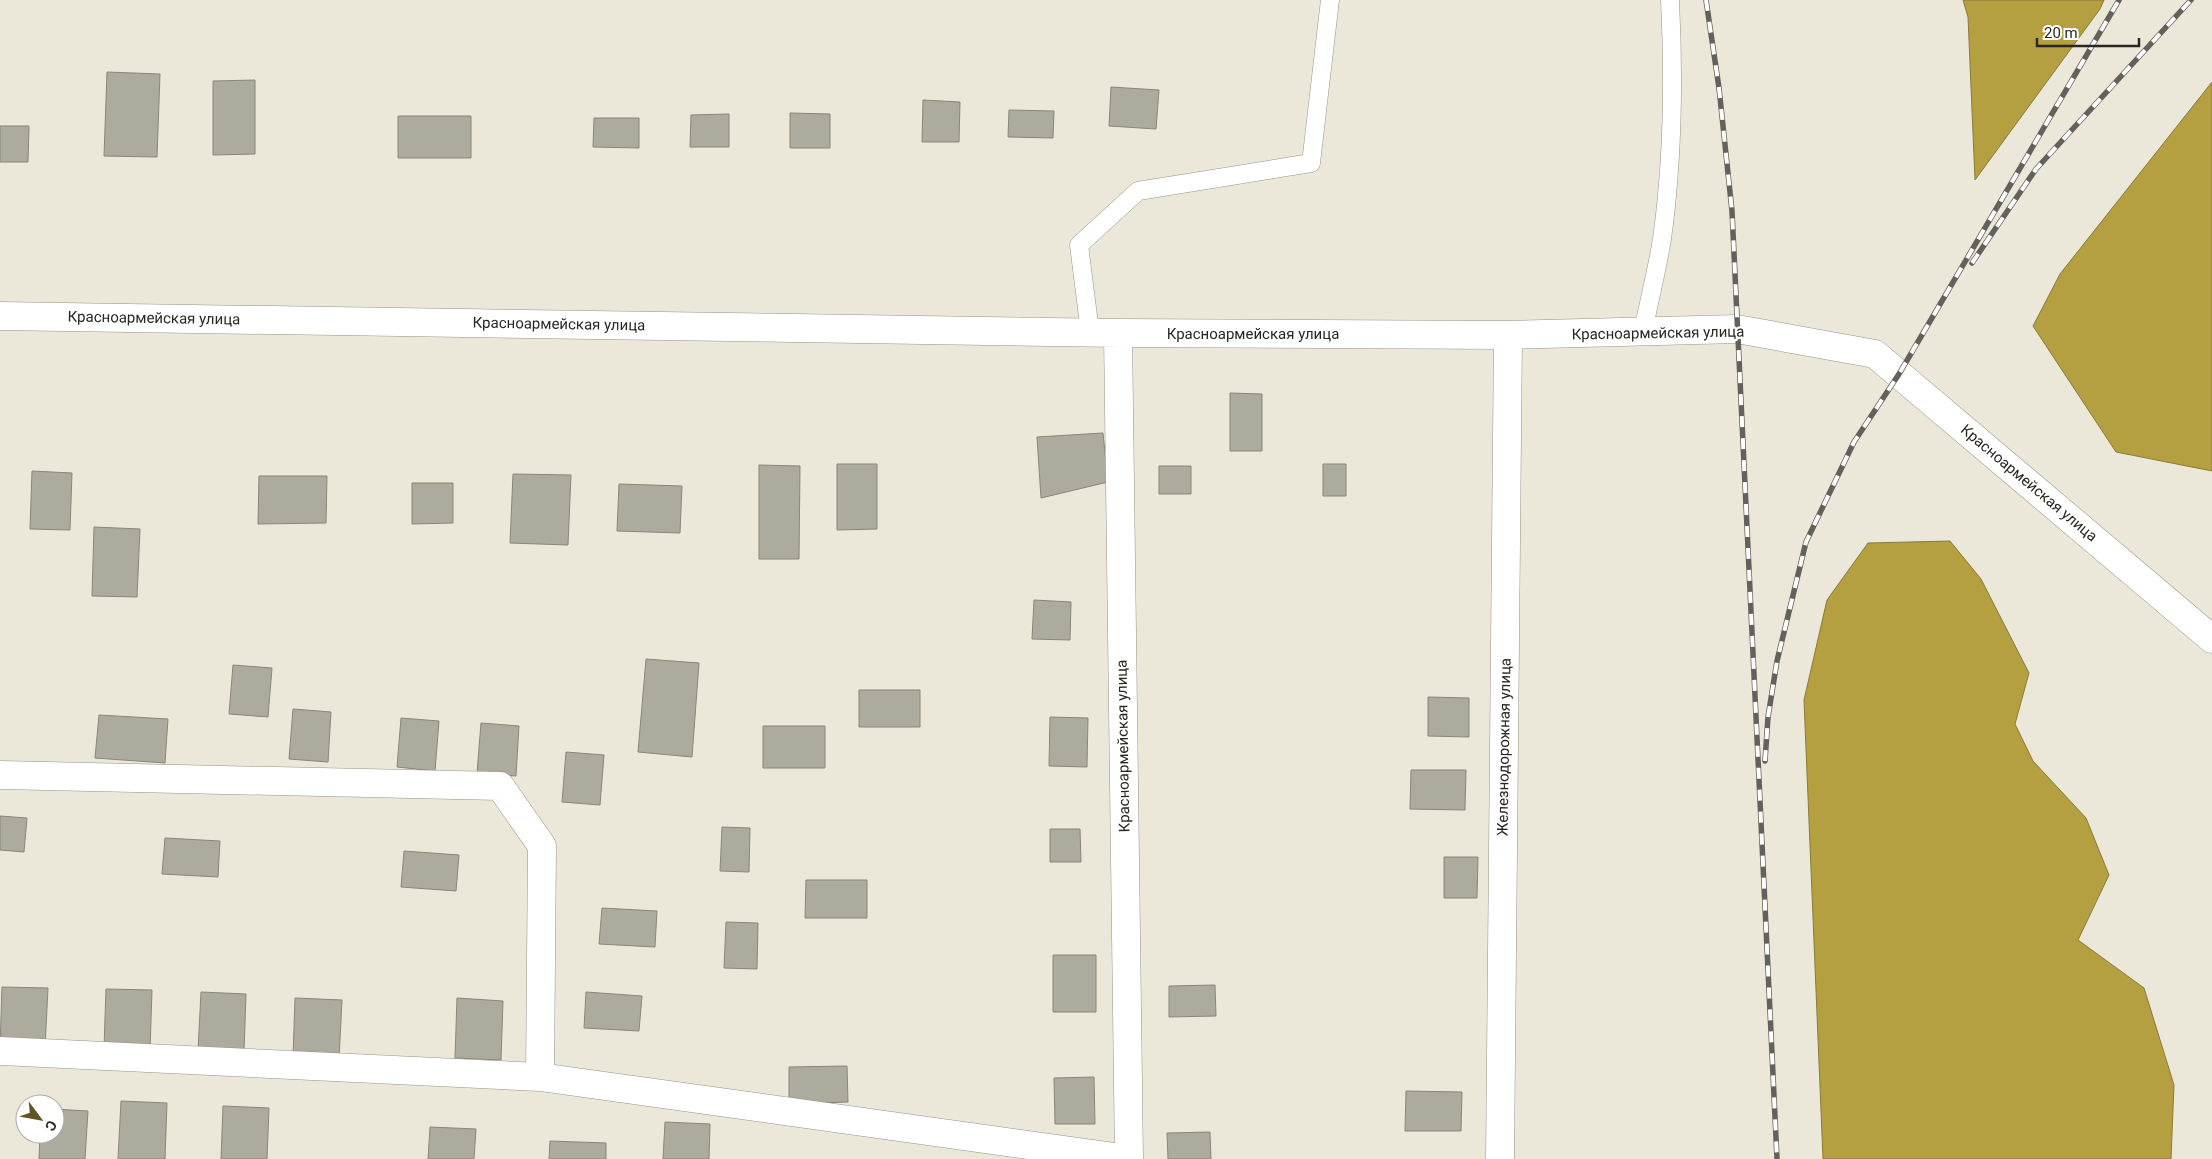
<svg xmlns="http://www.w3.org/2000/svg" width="2212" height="1159" font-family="Roboto,sans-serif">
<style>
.water{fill:#b49f41;stroke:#8a7b38}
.building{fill:#adab9d;stroke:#898679}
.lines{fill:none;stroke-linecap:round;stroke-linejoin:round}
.service-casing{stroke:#969386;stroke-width:19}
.minor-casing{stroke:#969386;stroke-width:29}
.service{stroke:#fff;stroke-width:18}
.minor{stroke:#fff;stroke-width:28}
.rail-casing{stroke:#63615a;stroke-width:5.5}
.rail{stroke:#fff;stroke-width:4;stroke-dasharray:11;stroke-linecap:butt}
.labels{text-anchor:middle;stroke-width:4.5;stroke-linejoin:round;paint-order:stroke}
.street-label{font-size:15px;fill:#282722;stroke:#fff}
</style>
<rect width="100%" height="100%" fill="#ebe8da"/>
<path class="water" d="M 1963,0 L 2104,0 L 2100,9 L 1975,180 L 1968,17 Z
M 2212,82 L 2212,471 L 2116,452 L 2033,326 L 2060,274 Z
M 1950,541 L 1981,579 L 2029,673 L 2015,724 L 2033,761 L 2086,818 L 2109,875 L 2078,940 L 2144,988 L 2174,1085 L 2171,1159 L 1823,1159 L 1804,700 L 1827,600 L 1868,543 Z"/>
<path class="building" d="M 107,72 L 160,74 L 157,157 L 104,156 Z
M 255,80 L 255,154 L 213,155 L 213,81 Z
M 1111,87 L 1159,90 L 1156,129 L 1109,126 Z
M 923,100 L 960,102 L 959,142 L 922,142 Z
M 1009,110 L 1054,111 L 1053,138 L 1008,137 Z
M 790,113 L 830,114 L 830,148 L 790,148 Z
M 729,114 L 729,147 L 690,147 L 691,115 Z
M 398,116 L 471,116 L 471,158 L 398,158 Z
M 594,118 L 639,118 L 639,148 L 593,147 Z
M 0,126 L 29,126 L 28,162 L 0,162 Z
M 1230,393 L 1262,394 L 1262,451 L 1230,451 Z
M 1103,433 L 1108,482 L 1041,498 L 1037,437 Z
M 837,464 L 877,464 L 877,529 L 837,530 Z
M 1323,464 L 1346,464 L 1346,496 L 1323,496 Z
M 759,465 L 800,466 L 799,559 L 759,559 Z
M 1159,466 L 1191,466 L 1191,494 L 1159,494 Z
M 32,471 L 72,473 L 70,530 L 30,529 Z
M 513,474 L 571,475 L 568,545 L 510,543 Z
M 259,476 L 327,476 L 326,523 L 258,524 Z
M 412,483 L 453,483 L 453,523 L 412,524 Z
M 619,484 L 682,486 L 680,533 L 617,531 Z
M 94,527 L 140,529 L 137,597 L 92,596 Z
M 1034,600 L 1071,602 L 1070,640 L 1032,639 Z
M 646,659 L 699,663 L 692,757 L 638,752 Z
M 233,665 L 272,668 L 268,717 L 229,714 Z
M 859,690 L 920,690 L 920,727 L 859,727 Z
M 1428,697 L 1469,698 L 1469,737 L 1428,736 Z
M 293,709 L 331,712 L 328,762 L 289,759 Z
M 99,715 L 168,719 L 165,763 L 95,758 Z
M 1050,717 L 1088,718 L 1087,767 L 1049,766 Z
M 401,718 L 439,721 L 435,771 L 397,767 Z
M 481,723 L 519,726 L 516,776 L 477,773 Z
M 763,726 L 825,726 L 825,768 L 763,768 Z
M 566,752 L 604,755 L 600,805 L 562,802 Z
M 1411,770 L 1466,770 L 1465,810 L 1410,809 Z
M 0,816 L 27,818 L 24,852 L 0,850 Z
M 722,827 L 750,828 L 749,872 L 720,871 Z
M 1050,829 L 1080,829 L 1081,862 L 1050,862 Z
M 165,838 L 220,841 L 218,877 L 162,874 Z
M 404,851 L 459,855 L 456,891 L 401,887 Z
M 1444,857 L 1478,857 L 1477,898 L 1444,898 Z
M 806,880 L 867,880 L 867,918 L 805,918 Z
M 602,908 L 657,911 L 655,947 L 599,944 Z
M 726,922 L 758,923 L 757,969 L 724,968 Z
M 1053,955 L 1096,955 L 1096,1012 L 1053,1012 Z
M 1215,985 L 1216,1016 L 1169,1017 L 1169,986 Z
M 2,987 L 48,988 L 45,1048 L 0,1046 Z
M 106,989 L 152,990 L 150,1050 L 104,1048 Z
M 201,992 L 246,994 L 244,1053 L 198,1051 Z
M 586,992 L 642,996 L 639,1031 L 584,1028 Z
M 295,998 L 342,1000 L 339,1059 L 293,1057 Z
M 457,998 L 503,1001 L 501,1060 L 455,1058 Z
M 847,1066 L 848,1102 L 789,1104 L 789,1067 Z
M 1094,1077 L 1095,1124 L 1055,1124 L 1054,1078 Z
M 1406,1091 L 1462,1092 L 1461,1131 L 1405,1131 Z
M 121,1101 L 167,1103 L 165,1159 L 118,1159 Z
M 223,1106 L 269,1108 L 267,1159 L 221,1159 Z
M 55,1109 L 88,1111 L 85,1159 L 39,1159 L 40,1134 L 55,1134 Z
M 665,1122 L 710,1124 L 709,1159 L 663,1159 Z
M 430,1127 L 476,1129 L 474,1159 L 428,1159 Z
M 1210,1132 L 1211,1159 L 1168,1159 L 1167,1133 Z
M 550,1141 L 606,1143 L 606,1159 L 549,1159 Z"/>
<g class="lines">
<defs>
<path id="service" d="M 1090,332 L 1079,245 L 1138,191 L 1311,163 L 1330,0
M 1643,332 C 1649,301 1657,270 1662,239 C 1673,159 1674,80 1670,0"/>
<path id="minor" d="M 0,316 L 1118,333 L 1508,335 L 1737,329 L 1875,354 L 2212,639
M 1118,333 L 1129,1159
M 0,775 L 500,786 L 542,846 L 540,1077
M 0,1051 L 540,1077 L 1129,1159
M 1500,1159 L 1508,335"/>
</defs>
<use href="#service" class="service-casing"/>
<use href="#minor" class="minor-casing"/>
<use href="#service" class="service"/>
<use href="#minor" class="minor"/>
<defs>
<path id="rail" d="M 1706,0 L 1719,88 L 1732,211 L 1777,1159
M 1972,263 L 2036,169 L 2191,0
M 1765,761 L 1768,717 L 1777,661 L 1806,542 L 1854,442 L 1899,374 L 2119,0"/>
</defs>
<use href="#rail" class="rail-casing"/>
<use href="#rail" class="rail"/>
</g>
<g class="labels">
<g class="street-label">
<text transform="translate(154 318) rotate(1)" y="5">Красноармейская улица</text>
<text transform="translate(559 324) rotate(1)" y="5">Красноармейская улица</text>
<text transform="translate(1658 333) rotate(-1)" y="5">Красноармейская улица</text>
<text x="1253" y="339">Красноармейская улица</text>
<text transform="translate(2029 483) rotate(40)" y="5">Красноармейская улица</text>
<text transform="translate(1123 746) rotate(-91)" y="5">Красноармейская улица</text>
<text transform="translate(1504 747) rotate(-89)" y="5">Железнодорожная улица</text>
</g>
</g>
<g transform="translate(40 1119) rotate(122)"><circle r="24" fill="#ffffff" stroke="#a9a9a7"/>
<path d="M0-4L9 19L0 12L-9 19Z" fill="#615522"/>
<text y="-8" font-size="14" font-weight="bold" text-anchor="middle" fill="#282722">С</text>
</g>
<path d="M2037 38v8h102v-8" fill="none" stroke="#282722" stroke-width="2.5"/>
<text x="2044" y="38" font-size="15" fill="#282722" stroke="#ffffff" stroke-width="4" paint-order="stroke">20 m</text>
</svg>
